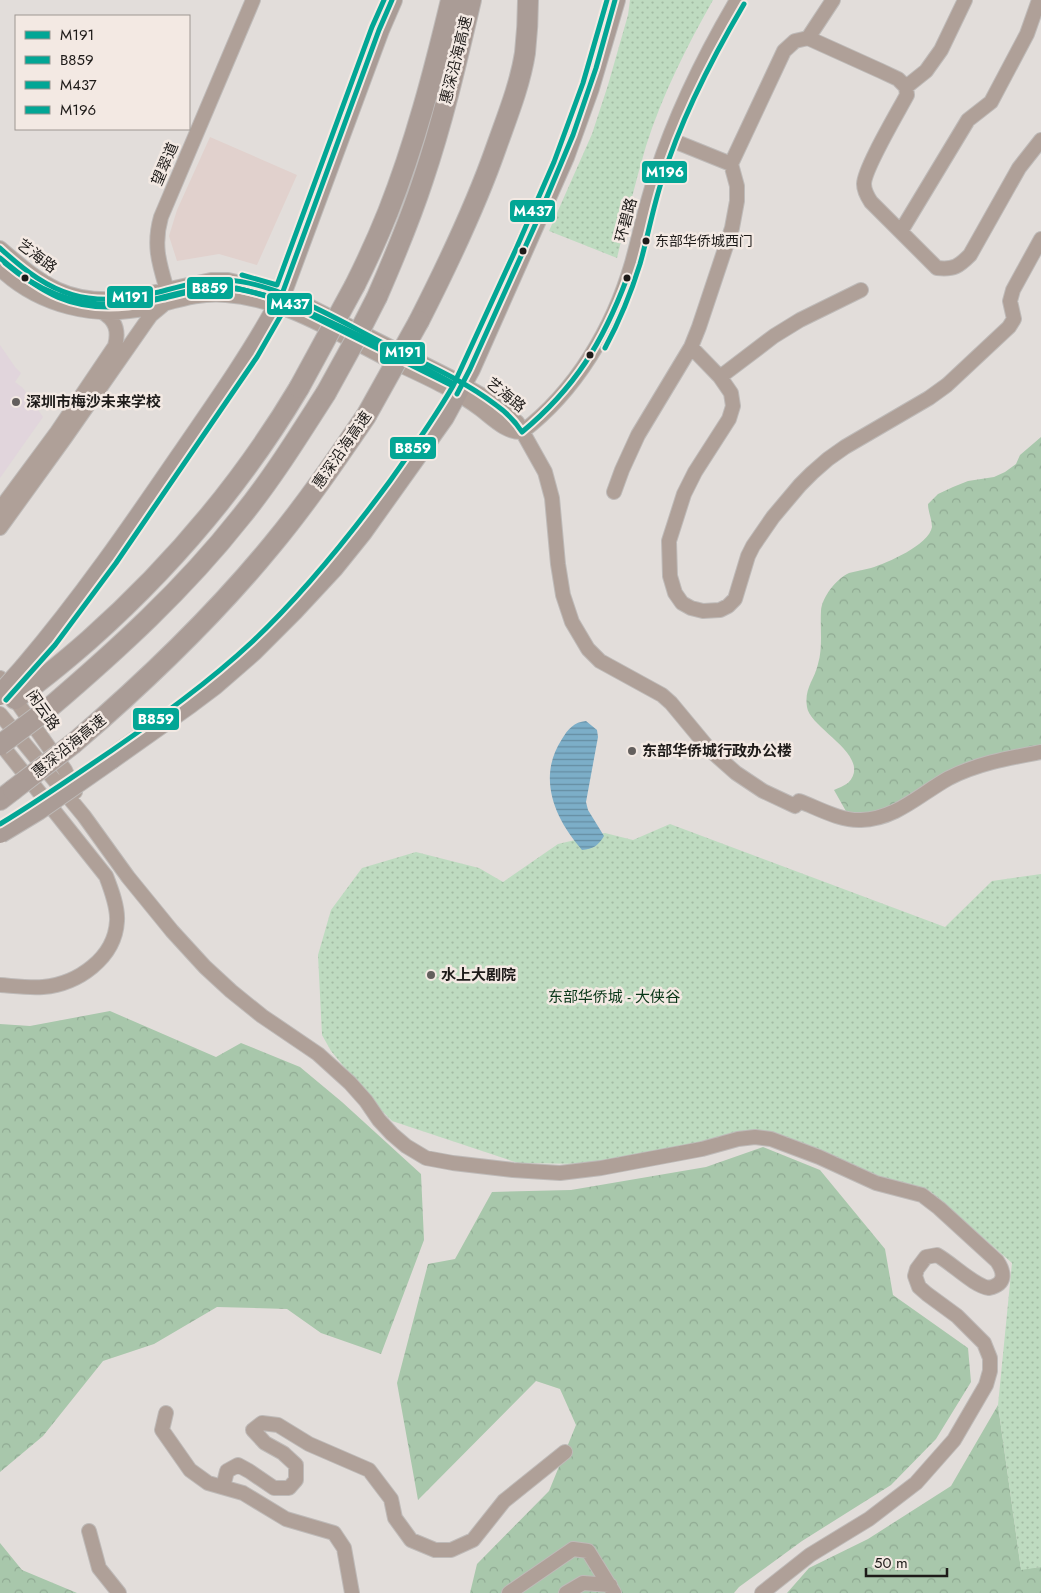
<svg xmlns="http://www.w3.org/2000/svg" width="1041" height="1593" font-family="Jost,'Noto Sans SC',sans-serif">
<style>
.education{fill:#e1d5dc}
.medical{fill:#e1d1cd}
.forest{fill:url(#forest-crowns)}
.park{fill:url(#park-dots)}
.water{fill:url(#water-rules)}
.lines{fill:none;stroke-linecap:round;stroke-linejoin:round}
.minor-casing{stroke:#bebab8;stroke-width:16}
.highway-casing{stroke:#bebab8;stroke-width:22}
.minor{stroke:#afa098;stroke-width:14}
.highway{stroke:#aa9c96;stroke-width:20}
.highway-bridge-casing{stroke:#bebab8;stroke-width:22;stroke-linecap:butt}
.highway-bridge{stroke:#aa9c96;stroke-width:20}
.bus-1-casing{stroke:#f3e9e3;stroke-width:9}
.bus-2-casing{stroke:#f3e9e3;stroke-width:9}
.bus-3-casing{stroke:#f3e9e3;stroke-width:9}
.bus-4-casing{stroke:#f3e9e3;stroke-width:9}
.bus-1{stroke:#02a695;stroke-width:5}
.bus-2{stroke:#02a695;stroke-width:5}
.bus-3{stroke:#02a695;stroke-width:5}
.bus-4{stroke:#02a695;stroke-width:5}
.bus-dot{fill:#1e1b19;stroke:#f3e9e3;stroke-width:2}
.poi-dot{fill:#635f5d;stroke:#f3e9e3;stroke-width:2}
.labels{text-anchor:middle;stroke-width:5;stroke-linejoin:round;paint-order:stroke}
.bus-label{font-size:14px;fill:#1e1b19;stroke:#f3e9e3;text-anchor:start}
.street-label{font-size:15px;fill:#1e1b19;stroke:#f3e9e3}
.poi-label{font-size:15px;font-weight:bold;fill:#1e1b19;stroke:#f3e9e3;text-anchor:start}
.park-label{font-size:15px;fill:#073516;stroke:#f3e9e3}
.line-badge{stroke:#f3e9e3;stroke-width:2}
.badge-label{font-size:14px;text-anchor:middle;font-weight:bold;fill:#fff}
</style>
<defs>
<pattern id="forest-crowns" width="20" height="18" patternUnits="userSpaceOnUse" patternTransform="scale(1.25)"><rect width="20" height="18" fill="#a8c7ab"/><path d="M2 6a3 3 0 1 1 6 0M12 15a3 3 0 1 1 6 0" fill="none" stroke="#90aa93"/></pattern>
<pattern id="park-dots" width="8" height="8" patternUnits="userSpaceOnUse" patternTransform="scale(1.25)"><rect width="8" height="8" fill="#bedbc0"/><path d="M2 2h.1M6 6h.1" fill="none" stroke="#a3bba4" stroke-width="1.8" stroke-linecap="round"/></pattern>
<pattern id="water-rules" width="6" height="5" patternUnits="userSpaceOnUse" patternTransform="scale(1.25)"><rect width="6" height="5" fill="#7caec8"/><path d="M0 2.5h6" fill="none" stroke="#658da2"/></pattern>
</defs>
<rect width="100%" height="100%" fill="#e2ddda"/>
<path class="education" d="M 0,345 L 15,367 L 21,373 L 15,382 L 23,388 L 43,417 L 0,478 Z"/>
<path class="medical" d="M 210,137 L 297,175 L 257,265 L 219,254 L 177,261 L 169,236 L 177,210 Z"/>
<path class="forest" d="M 1041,437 L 1041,747 L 961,767 L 893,805 L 869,813 L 847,813 L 834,790 C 838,788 844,786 848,783 C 874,756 810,729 807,707 C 804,688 814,681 818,664 C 823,647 820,629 821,611 C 822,597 836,579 849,573 C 856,571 864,570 871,568 C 887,563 929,545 932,527 C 932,519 928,512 928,504 L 938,494 L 953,487 L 968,481 L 994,477 L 1005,472 L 1016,464 L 1020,455 Z
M 110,1011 L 216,1057 L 241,1043 L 300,1067 L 342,1102 L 421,1174 L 424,1240 L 381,1354 L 321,1333 L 287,1309 L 217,1307 L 154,1344 L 103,1361 L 43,1436 L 0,1472 L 0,1024 L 30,1026 Z
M 763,1147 L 820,1170 L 885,1249 L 893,1295 L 968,1348 L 971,1382 L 936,1439 L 891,1485 L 802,1541 L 739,1587 L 734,1593 L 470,1593 L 477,1564 L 549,1491 L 576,1425 L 560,1389 L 536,1381 L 418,1500 L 397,1383 L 428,1264 L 455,1259 L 492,1192 L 571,1190 L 706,1167 Z
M 998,1405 L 1021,1569 L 1041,1567 L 1041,1593 L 787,1593 L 809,1568 L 868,1539 L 951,1486 Z
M 0,1543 L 22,1570 L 77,1593 L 0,1593 Z"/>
<path class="park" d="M 630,0 L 713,0 C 687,46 662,95 646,146 C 635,183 626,221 617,258 L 549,231 L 592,134 L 608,85 L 628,15 Z
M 670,824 L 945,927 L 992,881 L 1041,874 L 1041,1567 L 1021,1570 L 998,1405 L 1012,1263 L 930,1191 L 902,1186 L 755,1131 L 589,1164 L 518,1163 L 392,1121 L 374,1103 L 331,1051 L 322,1035 L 318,955 L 331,910 L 362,868 L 416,852 L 479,868 L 503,882 L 558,844 L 605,833 L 633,840 Z"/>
<path class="water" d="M 586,721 L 597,730 L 598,737 L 586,802 L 588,810 L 604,836 C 598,846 593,849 582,850 C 554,818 537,777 562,739 C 568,729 574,722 586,721 Z"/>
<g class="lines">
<defs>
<path id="minor" d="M 808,38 L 833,0
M 906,87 L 926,71 L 941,50 L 965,0
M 669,139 L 731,164 L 784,51 L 795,41 L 808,38 L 881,71 L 898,79 L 906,87 L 907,95 C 898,112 864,169 864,184 C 864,191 867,196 871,202 L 937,268 C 954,270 959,266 970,255 L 1019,168 L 1041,140
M 901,231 L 968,120 L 991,102 L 1027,34 L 1039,0
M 0,248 C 43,285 68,305 128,298 L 211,280 L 228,280 L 262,288 L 305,304 L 450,377 L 485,397 L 517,422 L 545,472 L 552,498 L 558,564 L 563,595 L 572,622 L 588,649 L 600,661 L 662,695 L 671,703 L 710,750 L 736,773 L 763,791 L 795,806 L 799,801 C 818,808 840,821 861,820 C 896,819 920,794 949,778 C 979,763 1009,758 1041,752
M 0,269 C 39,306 95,320 148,308 C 173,302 199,292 226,295 C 282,299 334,332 383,357 C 416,373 451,387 480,409 C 492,418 506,433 522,432
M 167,290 C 159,263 153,245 161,217 L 253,0
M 691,347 L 720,377 L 731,393 L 733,406 L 729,419 L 695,472 L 684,494 L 669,541 L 670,576 L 675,593 L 682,603 L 691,608 L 703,611 L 720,610 L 728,606 L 735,599 L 748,556 L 753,546 L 773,517 L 800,485 L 812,473 L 828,459 L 845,447 L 929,398 L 947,385 L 1009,327 L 1014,319 L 1010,301 L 1013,290 L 1041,239
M 720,377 L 774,336 L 800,320 L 861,290
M 522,432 C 576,391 613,328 632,263 C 640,234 646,204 656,175 C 676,113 704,56 737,0
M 614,492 L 622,470 L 638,435 L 691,347 L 699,327 L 732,228 L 737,201 L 737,186 L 731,164
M 0,509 L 57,432 L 115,346 C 119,331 116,320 102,312
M 0,528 L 65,438 L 146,322 L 151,315 L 163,305
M 0,678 L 65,770 L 75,792
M 0,714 L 84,816 L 128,877 L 172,931 L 205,967 L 231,991 L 262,1016 L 318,1054 L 350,1083 L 366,1101 L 379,1120 L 392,1134 L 406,1146 L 426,1158 L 453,1163 L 513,1170 L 560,1173 L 601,1168 L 702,1149 L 738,1139 L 755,1137 L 771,1139 L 819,1157 L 876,1183 L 922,1195 L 939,1208 L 997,1261 C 1005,1273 1006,1284 989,1288 C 974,1286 953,1264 937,1255 L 926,1257 L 917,1269 L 915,1276 L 919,1287 L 927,1294 L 957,1316 L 984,1343 L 990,1358 L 990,1371 L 986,1385 L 954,1440 L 916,1483 L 869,1519 L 810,1555 L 762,1593
M 0,743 L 106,876 C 111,889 118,907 117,921 C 115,958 78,984 43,987 C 28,988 14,986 0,985
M 166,1413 L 162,1430 L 190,1470 L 208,1483 L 243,1493 L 286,1519 L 334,1533 L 344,1548 L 352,1593
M 223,1487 L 227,1471 L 238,1465 L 249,1471 L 274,1488 L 289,1488 L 296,1480 L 296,1465 L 283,1453 L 265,1443 L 253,1430 L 262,1423 L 278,1425 L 309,1444 L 369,1470 L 391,1499 L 395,1518 L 411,1540 L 435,1550 L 451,1550 L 473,1540 L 504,1501 L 565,1452
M 89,1531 L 99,1568 L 119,1593
M 509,1593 L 573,1549 L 588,1551 L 614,1593
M 566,1593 L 583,1583 L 610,1585"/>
<path id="highway" d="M 355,285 C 367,261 378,237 388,212 C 415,144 434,71 451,0
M 377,297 C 394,258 410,220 423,180 C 443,121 457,60 471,0
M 419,321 C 448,264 475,208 496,148 C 507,117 520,85 525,53 C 527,35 528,18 528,0
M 25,667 C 82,600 131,529 181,456 C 213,409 246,363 274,313 L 379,30 L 392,0
M 15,699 C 41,681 65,661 89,640 C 171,567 243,482 299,388
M 48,709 C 117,650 184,589 240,518 C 272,479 299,435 326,393
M 74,743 C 145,682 213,617 272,545 C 306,504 336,460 366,416
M 111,759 L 190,703 L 214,685 L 253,651 L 293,611 L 333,568 L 362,532 L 444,417 L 470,369 L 564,157 L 589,88 L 615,0
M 0,800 L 13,790"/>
</defs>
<use href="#minor" class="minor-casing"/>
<use href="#highway" class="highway-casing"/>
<use href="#minor" class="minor"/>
<use href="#highway" class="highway"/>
<defs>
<path id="highway-bridge" d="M 299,388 L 355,285
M 326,393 L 353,344 L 377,297
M 366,416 L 419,321
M 0,695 L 25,667
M 0,745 L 48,709
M 13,790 L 74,743
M 0,833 L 38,810 L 111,759"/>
</defs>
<use href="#highway-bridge" class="highway-bridge-casing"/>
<use href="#highway-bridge" class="highway-bridge"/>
<defs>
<path id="bus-1" d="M 0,248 C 53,297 87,309 159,292 C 182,286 205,279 229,280 C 280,284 338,320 383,343 C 421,362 462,379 496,405 C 506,412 515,421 522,432
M 282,294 L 379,30 L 392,0
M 457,394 L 470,369 L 536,223 L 573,135 L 596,68 L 615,0
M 522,432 C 575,388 603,342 627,278"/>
<path id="bus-2" d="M 0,258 C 41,293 72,312 128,306 C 140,304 153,300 165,298 C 185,293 205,287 225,288 C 252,289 278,300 302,311 L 453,386 C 434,419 412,450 390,481 C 348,538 303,594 252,642 C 208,683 160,717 111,751 C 74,776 38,801 0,824
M 6,700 L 55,645 L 116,563 L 257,357 L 284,310 L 284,304 L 280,299 L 236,288"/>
<path id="bus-3" d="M 5,263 C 46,298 92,312 146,301 C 177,294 207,283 239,289 C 280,297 318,316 356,334 C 389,350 422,366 454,384 L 516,249 L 554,162 L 583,83 L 607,0
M 242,275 L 277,285 L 372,27 L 384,0"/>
<path id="bus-4" d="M 605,348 C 619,322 631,293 640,264 C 648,236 653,207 662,180 C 681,118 711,60 744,4"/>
</defs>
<use href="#bus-1" class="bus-1-casing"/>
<use href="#bus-2" class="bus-2-casing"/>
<use href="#bus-3" class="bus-3-casing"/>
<use href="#bus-4" class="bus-4-casing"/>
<use href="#bus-1" class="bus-1"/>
<use href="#bus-2" class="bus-2"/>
<use href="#bus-3" class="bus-3"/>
<use href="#bus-4" class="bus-4"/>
</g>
<g class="bus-dot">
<circle cx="646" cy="241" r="4.5"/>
<circle cx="523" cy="251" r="4.5"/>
<circle cx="25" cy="278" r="4.5"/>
<circle cx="627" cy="278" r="4.5"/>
<circle cx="590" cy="355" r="4.5"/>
</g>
<g class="poi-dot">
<circle cx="16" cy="402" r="5"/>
<circle cx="632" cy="751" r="5"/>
<circle cx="431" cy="975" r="5"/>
</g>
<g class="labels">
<g class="bus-label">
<text x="655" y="246">东部华侨城西门</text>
</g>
<g class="street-label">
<text transform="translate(456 60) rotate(-76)" y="5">惠深沿海高速</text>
<text transform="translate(165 164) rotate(-67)" y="5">望翠道</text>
<text transform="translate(626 220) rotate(-75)" y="5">环碧路</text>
<text transform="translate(37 256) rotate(37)" y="5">艺海路</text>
<text transform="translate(506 395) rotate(39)" y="5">艺海路</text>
<text transform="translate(342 450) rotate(-55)" y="5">惠深沿海高速</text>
<text transform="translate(43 710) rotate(55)" y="5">闲云路</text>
<text transform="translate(69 746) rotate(-39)" y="5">惠深沿海高速</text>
</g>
<g class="poi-label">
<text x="26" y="407">深圳市梅沙未来学校</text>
<text x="642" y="756">东部华侨城行政办公楼</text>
<text x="441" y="980">水上大剧院</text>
</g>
<g class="park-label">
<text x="614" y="1002">东部华侨城 - 大侠谷</text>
</g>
</g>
<g class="line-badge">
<rect x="641" y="160" width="47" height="24" rx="5" fill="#02a695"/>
<rect x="509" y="199" width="47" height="24" rx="5" fill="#02a695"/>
<rect x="186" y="276" width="48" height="24" rx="5" fill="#02a695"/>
<rect x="106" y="285" width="48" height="24" rx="5" fill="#02a695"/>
<rect x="266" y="292" width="47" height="24" rx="5" fill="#02a695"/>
<rect x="379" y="341" width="47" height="24" rx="5" fill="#02a695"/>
<rect x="389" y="436" width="48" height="24" rx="5" fill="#02a695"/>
<rect x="132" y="707" width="48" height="24" rx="5" fill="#02a695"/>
</g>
<g class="badge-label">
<text x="665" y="177">M196</text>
<text x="533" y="216">M437</text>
<text x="210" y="293">B859</text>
<text x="130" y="302">M191</text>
<text x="290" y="309">M437</text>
<text x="403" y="357">M191</text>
<text x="413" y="453">B859</text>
<text x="156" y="724">B859</text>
</g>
<rect x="15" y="15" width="175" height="115" fill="#f3e9e3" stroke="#9e9792"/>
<rect x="25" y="31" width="25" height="8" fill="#02a695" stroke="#9e9792"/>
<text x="60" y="40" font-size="15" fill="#1e1b19">M191</text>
<rect x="25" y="56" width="25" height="8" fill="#02a695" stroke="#9e9792"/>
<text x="60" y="65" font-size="15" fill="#1e1b19">B859</text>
<rect x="25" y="81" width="25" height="8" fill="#02a695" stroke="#9e9792"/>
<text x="60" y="90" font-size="15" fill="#1e1b19">M437</text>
<rect x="25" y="106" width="25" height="8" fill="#02a695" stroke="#9e9792"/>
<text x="60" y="115" font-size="15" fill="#1e1b19">M196</text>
<path d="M866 1568v8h81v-8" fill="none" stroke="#1e1b19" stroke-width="2.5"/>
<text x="874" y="1568" font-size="15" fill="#1e1b19" stroke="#f3e9e3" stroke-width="4" paint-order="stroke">50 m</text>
</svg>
